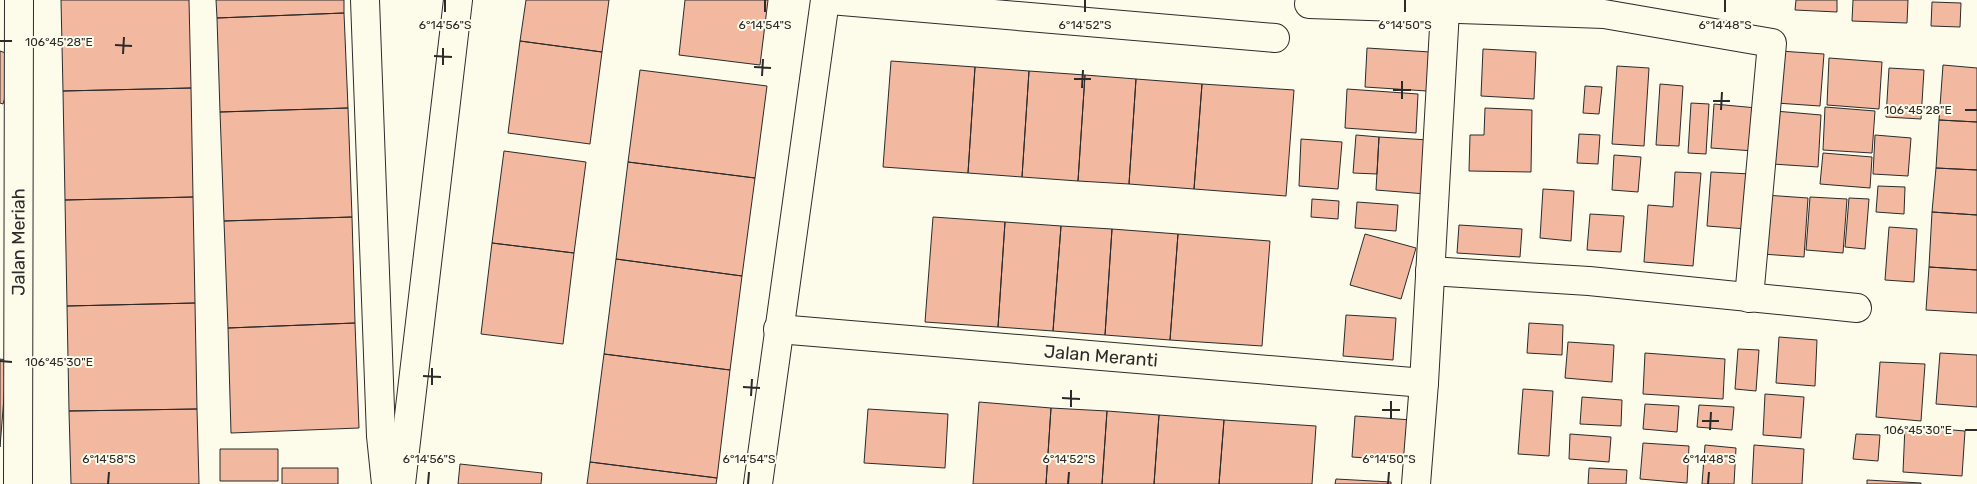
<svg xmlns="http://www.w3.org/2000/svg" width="1977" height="484" font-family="Rubik,sans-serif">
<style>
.building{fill:#f2b8a0;stroke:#2b2b2b}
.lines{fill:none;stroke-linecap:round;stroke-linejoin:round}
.street-casing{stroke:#2b2b2b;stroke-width:30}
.street{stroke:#fdfbea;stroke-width:28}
.ticks{fill:none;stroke:#2b2b2b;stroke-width:2}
.labels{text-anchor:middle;stroke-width:4;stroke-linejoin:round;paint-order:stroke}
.street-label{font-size:18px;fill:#2b2b2b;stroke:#fdfbea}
.ticks-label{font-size:12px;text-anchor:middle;fill:#2b2b2b;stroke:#fdfbea;stroke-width:4;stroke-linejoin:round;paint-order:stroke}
</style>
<rect width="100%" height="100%" fill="#fdfbea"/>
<path class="building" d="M 61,0 L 189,0 L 191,88 L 63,91 Z
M 216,0 L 344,0 L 344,13 L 217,18 Z
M 526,0 L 609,0 L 602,52 L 520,41 Z
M 685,0 L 768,0 L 760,65 L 679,55 Z
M 1796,0 L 1837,0 L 1837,12 L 1795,10 Z
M 1853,0 L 1908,0 L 1907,23 L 1852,21 Z
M 1932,2 L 1961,3 L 1960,27 L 1931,26 Z
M 344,13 L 348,108 L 220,112 L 217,18 Z
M 520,41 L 602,52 L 590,144 L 508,133 Z
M 1367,48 L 1430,52 L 1427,91 L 1365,87 Z
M 1483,49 L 1536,52 L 1534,99 L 1481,96 Z
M 0,51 L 17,57 L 3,104 L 0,103 Z
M 1780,51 L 1824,54 L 1820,106 L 1776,103 Z
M 1829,58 L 1882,62 L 1879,109 L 1827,105 Z
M 891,61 L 975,67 L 968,173 L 883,167 Z
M 1943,65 L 1977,68 L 1977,122 L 1939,120 Z
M 1617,66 L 1649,68 L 1644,146 L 1612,144 Z
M 975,67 L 1029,71 L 1022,177 L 968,173 Z
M 1889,68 L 1924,70 L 1921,119 L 1886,117 Z
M 640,70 L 767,86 L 755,178 L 628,162 Z
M 1029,71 L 1085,75 L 1078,181 L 1022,177 Z
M 1085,75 L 1136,79 L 1129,184 L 1078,181 Z
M 1136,79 L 1202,84 L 1194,189 L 1129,184 Z
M 1202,84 L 1294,90 L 1286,196 L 1194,189 Z
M 1660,84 L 1683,86 L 1679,146 L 1656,145 Z
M 1585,86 L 1602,87 L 1599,114 L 1583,113 Z
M 191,88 L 193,197 L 65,200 L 63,91 Z
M 1347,89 L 1418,94 L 1416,133 L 1345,128 Z
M 1691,103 L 1709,104 L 1706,154 L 1688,153 Z
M 1714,104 L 1757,108 L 1754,151 L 1711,148 Z
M 1825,107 L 1875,111 L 1872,153 L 1823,150 Z
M 348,108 L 352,217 L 224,221 L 220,112 Z
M 1485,108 L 1532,110 L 1531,172 L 1469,171 L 1470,135 L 1484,135 Z
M 1775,111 L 1821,115 L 1818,167 L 1772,164 Z
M 1939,120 L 1977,122 L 1977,170 L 1936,168 Z
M 1579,134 L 1600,135 L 1598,164 L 1577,163 Z
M 1356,135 L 1379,137 L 1377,174 L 1353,173 Z
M 1875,135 L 1911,138 L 1908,176 L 1873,174 Z
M 1379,137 L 1429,140 L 1426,194 L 1376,190 Z
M 1301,139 L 1342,142 L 1338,189 L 1299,186 Z
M 504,151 L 586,162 L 574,253 L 492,243 Z
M 1823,153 L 1872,157 L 1870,188 L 1820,184 Z
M 1614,155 L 1641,157 L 1638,192 L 1612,190 Z
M 628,162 L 755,178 L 742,276 L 616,259 Z
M 1936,168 L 1977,170 L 1977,215 L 1932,212 Z
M 1675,172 L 1701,173 L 1693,266 L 1644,262 L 1648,205 L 1673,207 Z
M 1711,172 L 1751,174 L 1747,229 L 1707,226 Z
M 1878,186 L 1905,187 L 1904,214 L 1876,212 Z
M 1543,189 L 1574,191 L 1571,241 L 1540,238 Z
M 1765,195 L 1808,198 L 1804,257 L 1762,254 Z
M 193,197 L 195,303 L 67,306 L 65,200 Z
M 1810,197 L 1847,199 L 1843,253 L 1806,250 Z
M 1849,198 L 1869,199 L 1865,249 L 1845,247 Z
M 1312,199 L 1339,201 L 1338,219 L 1311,217 Z
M 1357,202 L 1398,205 L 1396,231 L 1355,228 Z
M 1932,212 L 1977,215 L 1977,270 L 1929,267 Z
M 1590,214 L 1624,216 L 1621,252 L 1587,250 Z
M 352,217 L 355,323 L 228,328 L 224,221 Z
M 933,217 L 1005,222 L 998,327 L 925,322 Z
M 1005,222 L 1061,226 L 1053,331 L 998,327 Z
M 1459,225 L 1522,229 L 1520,257 L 1457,253 Z
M 1061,226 L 1112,229 L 1105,335 L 1053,331 Z
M 1889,227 L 1917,229 L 1914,282 L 1885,280 Z
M 1112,229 L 1178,234 L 1170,340 L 1105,335 Z
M 1178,234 L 1270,241 L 1262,346 L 1170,340 Z
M 1365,234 L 1416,248 L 1401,299 L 1350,285 Z
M 492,243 L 574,253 L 563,344 L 481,334 Z
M 616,259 L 742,276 L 730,370 L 604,354 Z
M 1929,267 L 1977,270 L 1977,313 L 1926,310 Z
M 195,303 L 197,409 L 69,411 L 67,306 Z
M 1346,315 L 1396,318 L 1393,360 L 1343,356 Z
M 355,323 L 359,428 L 231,433 L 228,328 Z
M 1529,323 L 1563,325 L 1562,355 L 1527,353 Z
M 1779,337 L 1817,340 L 1815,386 L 1776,383 Z
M 1568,342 L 1614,345 L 1612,382 L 1565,378 Z
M 1738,349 L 1759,350 L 1756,391 L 1735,389 Z
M 1645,353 L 1725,359 L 1723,399 L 1643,394 Z
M 1940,353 L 1977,355 L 1977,407 L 1936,404 Z
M 604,354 L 730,370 L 717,478 L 590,462 Z
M 0,359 L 7,360 L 0,447 Z
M 1880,362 L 1925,364 L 1921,421 L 1876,417 Z
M 1523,389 L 1553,391 L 1549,456 L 1518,454 Z
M 1765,394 L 1804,397 L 1801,438 L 1763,435 Z
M 1582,397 L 1622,400 L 1621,426 L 1580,424 Z
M 979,402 L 1051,408 L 1046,484 L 973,484 Z
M 1645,404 L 1679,406 L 1677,432 L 1643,429 Z
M 1699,405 L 1734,407 L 1732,430 L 1697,427 Z
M 1051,408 L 1107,411 L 1102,484 L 1046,484 Z
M 197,409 L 199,484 L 71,484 L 69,411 Z
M 868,409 L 948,414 L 945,468 L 864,463 Z
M 1107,411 L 1159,415 L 1154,484 L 1102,484 Z
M 1159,415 L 1224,420 L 1219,484 L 1154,484 Z
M 1355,416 L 1412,420 L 1409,461 L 1352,457 Z
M 1224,420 L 1316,426 L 1312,484 L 1219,484 Z
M 1905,426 L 1965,431 L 1962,476 L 1903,472 Z
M 1570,434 L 1611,437 L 1609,462 L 1569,459 Z
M 1856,434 L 1880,435 L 1878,461 L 1853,459 Z
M 1643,443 L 1689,446 L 1687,483 L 1640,479 Z
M 1705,445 L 1736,448 L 1734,484 L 1702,484 Z
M 1754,445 L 1804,449 L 1802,484 L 1752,484 Z
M 220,449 L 278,449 L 278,481 L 220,481 Z
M 590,462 L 717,478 L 716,484 L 587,484 Z
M 460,464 L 542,473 L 541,484 L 458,484 Z
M 282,468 L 338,468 L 338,484 L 282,484 Z
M 1589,468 L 1627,470 L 1626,484 L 1588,484 Z
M 1336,479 L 1391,482 L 1391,484 L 1335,484 Z
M 1867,480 L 1921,483 L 1921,484 L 1867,484 Z"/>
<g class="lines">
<defs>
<g id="street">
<path d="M 365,0 L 381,436 L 386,484"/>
<path d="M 830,0 L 1275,38"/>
<path d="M 1309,4 L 1604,14 L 1772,43 L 1749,298"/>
<path d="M 1430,271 L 1589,281 L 1857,308"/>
<path id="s1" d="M 778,329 L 1424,383"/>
<path id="s2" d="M 18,484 L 19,0"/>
<path d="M 401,484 L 458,0"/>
<path d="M 758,484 L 825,0"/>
<path d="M 1416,484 L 1424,383 L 1445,10"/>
</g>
</defs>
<use href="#street" class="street-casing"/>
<use href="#street" class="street"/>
</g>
<path class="ticks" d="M 445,12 L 445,0M 765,12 L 765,0M 1085,12 L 1085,0M 1405,12 L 1405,0M 1725,12 L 1725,0M 0,41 L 12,41M 115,45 L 132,46M 123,54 L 124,37M 434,56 L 452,57M 443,65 L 443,48M 754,67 L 771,68M 762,76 L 763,59M 1074,79 L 1091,79M 1082,88 L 1083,70M 1393,90 L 1411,90M 1402,99 L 1402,81M 1713,101 L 1730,101M 1721,110 L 1722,92M 1965,110 L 1977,110M 0,361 L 12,362M 423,376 L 441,377M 432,385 L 432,368M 743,387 L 760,388M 751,396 L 752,379M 1062,398 L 1080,399M 1071,407 L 1071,390M 1382,410 L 1400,410M 1391,419 L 1391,401M 1702,421 L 1719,421M 1710,430 L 1711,412M 1965,430 L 1977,430M 108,484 L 109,472M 428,484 L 429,472M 748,484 L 749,472M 1068,484 L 1069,472M 1388,484 L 1389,472M 1708,484 L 1709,472"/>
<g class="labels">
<g class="street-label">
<text dy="6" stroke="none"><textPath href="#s2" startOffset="242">Jalan Meriah</textPath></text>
<text dy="6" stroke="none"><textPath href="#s1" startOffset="324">Jalan Meranti</textPath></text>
</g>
</g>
<g class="ticks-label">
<text x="445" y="29">6°14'56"S</text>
<text x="765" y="29">6°14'54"S</text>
<text x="1085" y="29">6°14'52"S</text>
<text x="1405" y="29">6°14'50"S</text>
<text x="1725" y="29">6°14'48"S</text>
<text x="59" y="46">106°45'28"E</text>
<text x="1918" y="114">106°45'28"E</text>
<text x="59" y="366">106°45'30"E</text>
<text x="1918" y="434">106°45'30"E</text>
<text x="109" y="463">6°14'58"S</text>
<text x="429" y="463">6°14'56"S</text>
<text x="749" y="463">6°14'54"S</text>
<text x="1069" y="463">6°14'52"S</text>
<text x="1389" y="463">6°14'50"S</text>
<text x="1709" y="463">6°14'48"S</text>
</g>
</svg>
